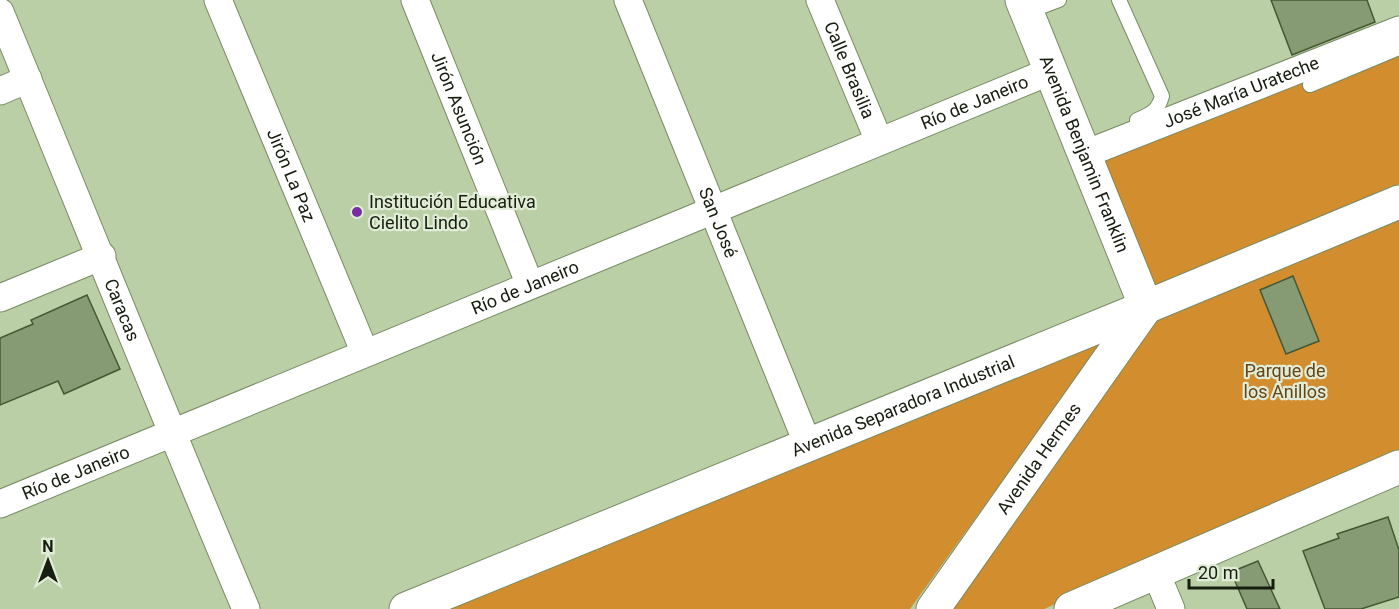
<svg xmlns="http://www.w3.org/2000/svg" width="1399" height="609" font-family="Roboto,sans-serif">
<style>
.green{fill:#d18d2e}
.building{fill:#869b74;stroke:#455733;stroke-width:1.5}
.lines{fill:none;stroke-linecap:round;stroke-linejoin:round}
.lane-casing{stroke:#778b64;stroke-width:16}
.street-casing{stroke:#778b64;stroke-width:29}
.secondary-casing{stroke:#778b64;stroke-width:35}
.lane{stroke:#fff;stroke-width:14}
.street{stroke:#fff;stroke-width:27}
.secondary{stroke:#fff;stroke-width:33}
.poi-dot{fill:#772ea0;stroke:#e1ecd7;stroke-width:2}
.labels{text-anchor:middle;stroke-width:4.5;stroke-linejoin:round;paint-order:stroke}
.street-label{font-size:18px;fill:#171e0f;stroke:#e1ecd7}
.poi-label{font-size:18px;fill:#171e0f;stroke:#e1ecd7;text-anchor:start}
.park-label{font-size:18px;fill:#664415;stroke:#e1ecd7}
</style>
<rect width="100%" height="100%" fill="#bacfa6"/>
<path class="green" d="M 1399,35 L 1399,184 L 1151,299 L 1093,157 Z
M 1399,204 L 1399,454 L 1044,609 L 947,609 L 1157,316 Z
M 1109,333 L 910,609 L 437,609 Z"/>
<path class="building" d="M 1271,0 L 1367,0 L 1375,22 L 1292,55 Z
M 1293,276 L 1319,341 L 1286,354 L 1260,290 Z
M 87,295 L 120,369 L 64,394 L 58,381 L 0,405 L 0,338 L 33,324 L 31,320 Z
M 1388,517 L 1399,550 L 1399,597 L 1361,609 L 1325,609 L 1303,551 L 1339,538 L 1337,534 Z
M 1258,561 L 1280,609 L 1247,609 L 1231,572 Z"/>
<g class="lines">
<defs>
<path id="lane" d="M 1119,0 L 1162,96 C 1158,111 1151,114 1137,120
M 1027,12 L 1059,0
M 1310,85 L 1399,48"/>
<g id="street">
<path id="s1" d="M 218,0 L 365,353"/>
<path id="s2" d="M 415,0 L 530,285"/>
<path id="s3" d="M 628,0 L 808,445"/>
<path id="s4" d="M 820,0 L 879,141"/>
<path id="s5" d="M 0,12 C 82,211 162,411 246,609"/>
<path d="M 0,91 L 28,79"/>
<path id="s6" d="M 1085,154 L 1399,30"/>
<path d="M 0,298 L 102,256"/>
<path id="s7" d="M 0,504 L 1051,71"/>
<path d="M 1156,573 L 1171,609"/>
</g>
<g id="secondary">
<path id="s8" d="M 1022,0 L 1146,307"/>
<path id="s9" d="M 406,609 L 1146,307 L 1399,202"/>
<path id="s10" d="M 933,609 L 1146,307"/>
<path d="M 1071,609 L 1399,467"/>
</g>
</defs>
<use href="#lane" class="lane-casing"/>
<use href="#street" class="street-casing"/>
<use href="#secondary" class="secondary-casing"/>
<use href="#lane" class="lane"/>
<use href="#street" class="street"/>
<use href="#secondary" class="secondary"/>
</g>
<circle class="poi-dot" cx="357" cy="212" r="6"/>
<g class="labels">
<g class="street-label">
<text dy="6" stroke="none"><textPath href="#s4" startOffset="76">Calle Brasilia</textPath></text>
<text dy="6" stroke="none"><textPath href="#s6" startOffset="168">José María Urateche</textPath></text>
<text dy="6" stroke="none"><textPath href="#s7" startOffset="1054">Río de Janeiro</textPath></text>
<text dy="6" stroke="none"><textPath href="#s2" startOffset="117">Jirón Asunción</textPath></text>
<text dy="6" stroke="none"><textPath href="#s8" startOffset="166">Avenida Benjamin Franklin</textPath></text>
<text dy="6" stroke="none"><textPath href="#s1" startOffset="190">Jirón La Paz</textPath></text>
<text dy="6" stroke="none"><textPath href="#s3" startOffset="240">San José</textPath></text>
<text dy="6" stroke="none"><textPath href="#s7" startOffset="568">Río de Janeiro</textPath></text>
<text dy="6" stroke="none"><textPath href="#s5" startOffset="322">Caracas</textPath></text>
<text dy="6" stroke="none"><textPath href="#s9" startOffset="537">Avenida Separadora Industrial</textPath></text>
<text dy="6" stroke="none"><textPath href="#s10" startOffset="184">Avenida Hermes</textPath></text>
<text dy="6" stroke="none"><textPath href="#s7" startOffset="82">Río de Janeiro</textPath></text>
</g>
<g class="poi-label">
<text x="369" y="208">Institución Educativa<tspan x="369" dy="21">Cielito Lindo</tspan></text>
</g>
<g class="park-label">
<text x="1285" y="377">Parque de<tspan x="1285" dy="21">los Anillos</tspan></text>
</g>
</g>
<g transform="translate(48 561)" stroke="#e1ecd7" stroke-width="4.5" paint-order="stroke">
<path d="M0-4.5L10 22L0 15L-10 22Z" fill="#171e0f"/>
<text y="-9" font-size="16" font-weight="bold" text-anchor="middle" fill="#171e0f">N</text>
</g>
<path d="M1189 579v9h84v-9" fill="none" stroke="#171e0f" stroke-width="3"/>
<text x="1198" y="579" font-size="18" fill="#171e0f" stroke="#e1ecd7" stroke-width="4.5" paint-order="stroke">20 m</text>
</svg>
